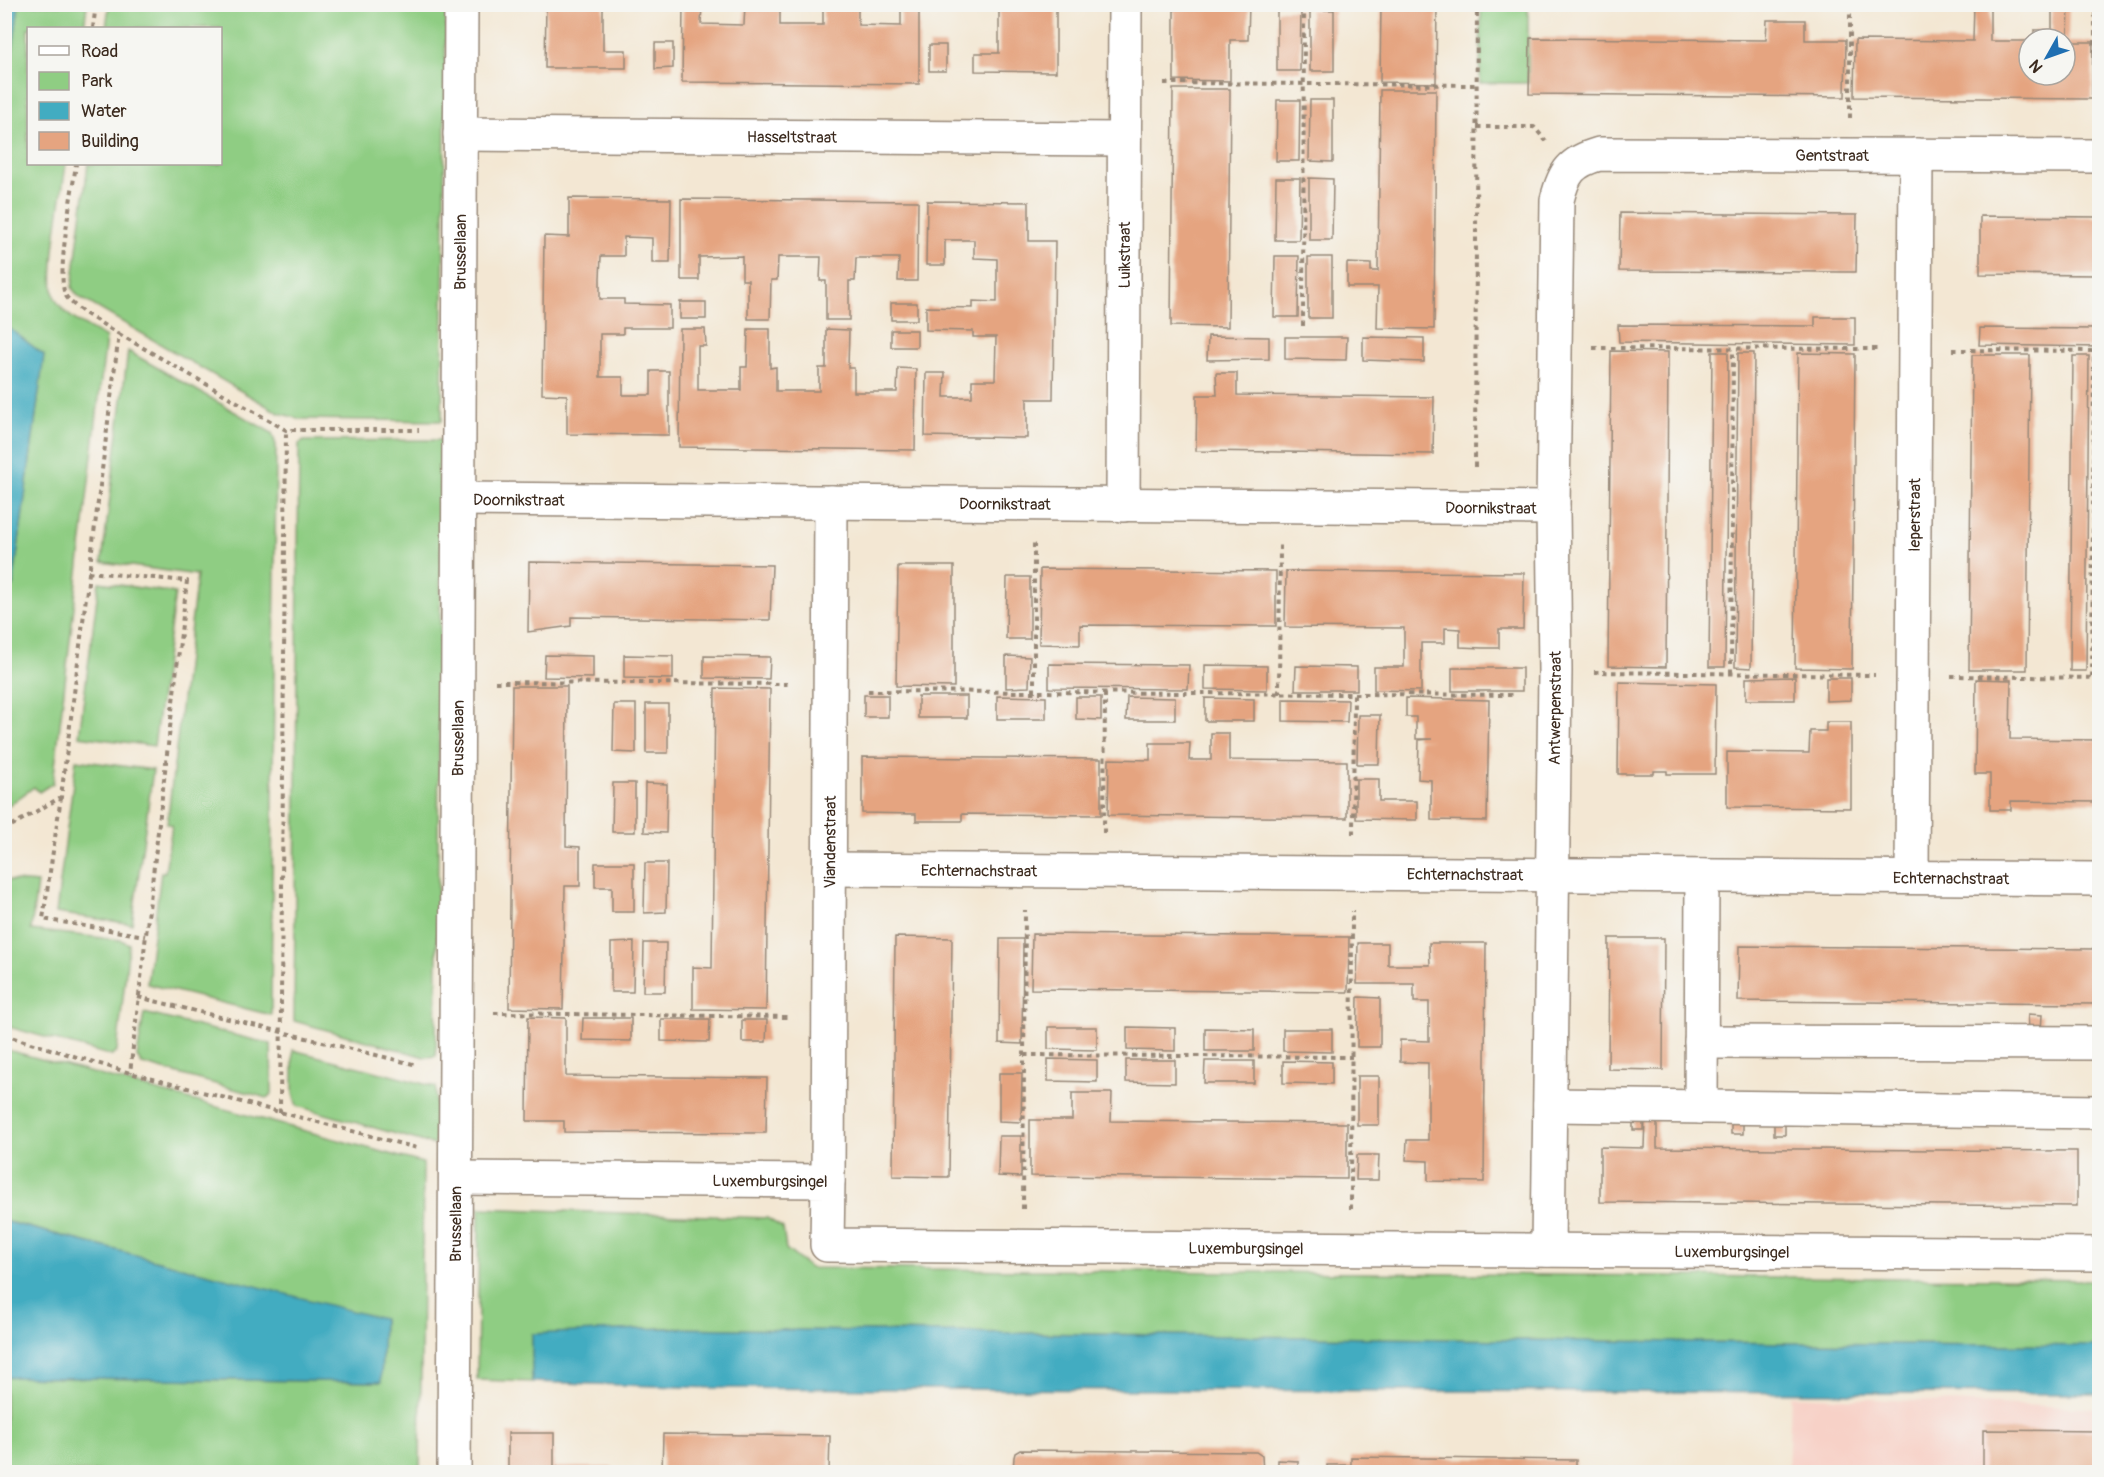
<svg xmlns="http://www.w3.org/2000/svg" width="2104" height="1477" font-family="Pangolin,sans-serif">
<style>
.built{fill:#f7d1c7}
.green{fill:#8fcd83;stroke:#657c50;stroke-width:1.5}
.water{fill:#42acc1;stroke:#3e6b70;stroke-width:1.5}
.building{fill:#e5a480}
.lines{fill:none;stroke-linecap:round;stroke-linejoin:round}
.minor-casing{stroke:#978878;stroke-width:36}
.path{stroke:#978878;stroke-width:4;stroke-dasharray:4.5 4.5;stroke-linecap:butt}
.minor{stroke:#fff;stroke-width:33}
.labels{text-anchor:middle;stroke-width:6;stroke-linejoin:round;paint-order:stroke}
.street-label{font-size:16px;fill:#3b2a1e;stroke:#f6f6f2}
</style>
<rect width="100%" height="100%" fill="#f6f6f2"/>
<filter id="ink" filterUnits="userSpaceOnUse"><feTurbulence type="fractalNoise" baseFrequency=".0167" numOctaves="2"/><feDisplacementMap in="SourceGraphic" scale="12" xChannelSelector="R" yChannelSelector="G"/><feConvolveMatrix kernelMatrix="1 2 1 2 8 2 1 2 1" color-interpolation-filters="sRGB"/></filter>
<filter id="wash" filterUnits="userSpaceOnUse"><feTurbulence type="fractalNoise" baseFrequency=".008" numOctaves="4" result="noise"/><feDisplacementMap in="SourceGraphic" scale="24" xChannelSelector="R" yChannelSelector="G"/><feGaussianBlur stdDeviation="1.35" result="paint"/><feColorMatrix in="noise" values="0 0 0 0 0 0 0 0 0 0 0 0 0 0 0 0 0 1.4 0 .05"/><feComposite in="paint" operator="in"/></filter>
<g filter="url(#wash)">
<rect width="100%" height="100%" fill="#f3e7d3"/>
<path class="built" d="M 1791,1396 L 2099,1408 L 2099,1472 L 1788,1472 Z"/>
<path class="green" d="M 19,5 L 87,5 L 84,28 L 28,28 L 28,164 L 66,164 C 63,189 46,279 55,298 C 65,318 88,327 106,338 L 53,783 L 39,792 L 34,787 L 5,808 L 5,590 L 13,586 L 44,355 L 5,325 L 4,107 Z
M 109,5 L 446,5 L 442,421 L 300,419 L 279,413 L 79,297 L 72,288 L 88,164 L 220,164 L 220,28 L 106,28 Z
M 1481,5 L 1528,5 L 1528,83 L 1480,83 Z
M 128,351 L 272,433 L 276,445 L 271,1015 L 147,984 L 161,872 L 165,872 L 172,825 L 167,824 L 197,575 L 102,562 Z
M 442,440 L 436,1056 L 425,1057 L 294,1021 L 299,444 L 304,441 Z
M 99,582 L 175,593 L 154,746 L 79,736 Z
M 76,760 L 153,770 L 132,924 L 56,913 Z
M 4,880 L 37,883 L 31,930 L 121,940 L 129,944 L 117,1051 L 112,1056 L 5,1026 Z
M 144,1013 L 271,1044 L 272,1093 L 267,1098 L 142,1064 L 137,1057 Z
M 4,1049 L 423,1163 L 420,1472 L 5,1472 L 5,1377 L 381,1382 L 383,1320 L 5,1221 Z
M 293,1050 L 436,1087 L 435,1145 L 297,1106 L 293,1094 Z
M 479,1208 L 767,1218 L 783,1228 L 786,1249 L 810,1268 L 2099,1280 L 2099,1346 L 1587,1341 L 664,1328 L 532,1335 L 532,1382 L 477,1380 Z"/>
<path class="water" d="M 5,4 L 19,5 L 5,107 L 4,5 Z
M 5,325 L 44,355 L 13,586 L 5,590 Z
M 4,1221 L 383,1319 L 381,1382 L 5,1377 Z
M 664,1328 L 1587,1341 L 2099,1346 L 2100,1394 L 714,1388 L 532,1382 L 532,1334 Z"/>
<g id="blocks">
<path class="building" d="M 546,4 L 603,4 L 603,50 L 626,50 L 626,68 L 545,68 Z
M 683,4 L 702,4 L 701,24 L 744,25 L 745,4 L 780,4 L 780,25 L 823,25 L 823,4 L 858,4 L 858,25 L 901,26 L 901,4 L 919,4 L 919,84 L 682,82 Z
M 976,4 L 1056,4 L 1056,72 L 975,71 L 975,53 L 999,53 L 999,10 L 976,10 Z
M 1174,4 L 1249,4 L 1248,40 L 1230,40 L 1230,81 L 1174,80 Z
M 1381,4 L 1437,4 L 1436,83 L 1380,82 Z
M 1974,4 L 1990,4 L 1990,41 L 2029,41 L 2029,75 L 2065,75 L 2065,39 L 2034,39 L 2034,30 L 2052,30 L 2052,4 L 2069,4 L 2068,42 L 2093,42 L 2092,99 L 1854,97 L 1855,40 L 1973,41 Z
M 1277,10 L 1301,10 L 1300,71 L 1277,71 Z
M 1310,10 L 1334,10 L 1334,71 L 1310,71 Z
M 1767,20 L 1805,20 L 1805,40 L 1846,40 L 1845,97 L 1529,94 L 1530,38 L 1766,40 Z
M 655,43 L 673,43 L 673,68 L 655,69 Z
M 929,45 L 946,45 L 946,71 L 929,71 Z
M 1173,89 L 1230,89 L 1228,327 L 1171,326 Z
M 1380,90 L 1436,90 L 1434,329 L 1377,328 L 1378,287 L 1347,287 L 1347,263 L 1371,264 L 1371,271 L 1378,271 Z
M 1277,100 L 1300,100 L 1299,161 L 1276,161 Z
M 1310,100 L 1333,100 L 1333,162 L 1309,161 Z
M 1276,178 L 1300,178 L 1299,240 L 1275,240 Z
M 1309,178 L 1333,179 L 1332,240 L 1309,240 Z
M 569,198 L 671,199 L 670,263 L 652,263 L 652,238 L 624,237 L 624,256 L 601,256 L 600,278 L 600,299 L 624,299 L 624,304 L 670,305 L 670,328 L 623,328 L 623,334 L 600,334 L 600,377 L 623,377 L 623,395 L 651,395 L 651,371 L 669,371 L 669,435 L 567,434 L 567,395 L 542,394 L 544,236 L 569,237 Z
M 681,199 L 918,201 L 917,281 L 898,281 L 899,258 L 856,258 L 855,281 L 849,281 L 849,320 L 826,320 L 826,281 L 820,281 L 821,257 L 778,257 L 777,280 L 771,280 L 770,319 L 748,319 L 748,280 L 742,280 L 742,256 L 699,257 L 699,280 L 681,280 Z
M 927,201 L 1029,202 L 1029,241 L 1055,241 L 1053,399 L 1027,399 L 1027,438 L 925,436 L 926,373 L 945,373 L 944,397 L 972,397 L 972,380 L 995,380 L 996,337 L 973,337 L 973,331 L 926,330 L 926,307 L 973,308 L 973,301 L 997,302 L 997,259 L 974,258 L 974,240 L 945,240 L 945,265 L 926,265 Z
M 1620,213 L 1857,215 L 1856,272 L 1619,271 Z
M 1980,216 L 2100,217 L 2100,275 L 1980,274 Z
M 1275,256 L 1299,256 L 1298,317 L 1274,317 Z
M 1308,257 L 1332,257 L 1332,318 L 1308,318 Z
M 680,302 L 706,302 L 706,319 L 680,319 Z
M 891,303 L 917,303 L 917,320 L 891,320 Z
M 1815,317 L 1855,317 L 1855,345 L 1619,342 L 1618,325 L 1815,326 Z
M 1980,328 L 2100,329 L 2100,347 L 1979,345 Z
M 680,329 L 705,329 L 706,346 L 698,346 L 698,390 L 741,390 L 741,367 L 747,367 L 748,329 L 770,329 L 770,368 L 776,367 L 776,391 L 819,391 L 819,368 L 826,368 L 826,329 L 849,330 L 848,368 L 854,368 L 854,392 L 897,392 L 898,368 L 916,369 L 915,450 L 679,447 Z
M 891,330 L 917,330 L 917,347 L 891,347 Z
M 1208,336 L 1269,337 L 1269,359 L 1207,360 Z
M 1285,337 L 1347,337 L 1346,360 L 1285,359 Z
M 1363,337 L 1424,338 L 1424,362 L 1363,360 Z
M 1611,351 L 1668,352 L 1666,667 L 1608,666 Z
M 1712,352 L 1728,352 L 1725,667 L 1709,667 Z
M 1738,353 L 1754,353 L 1751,668 L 1735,667 Z
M 1798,353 L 1855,354 L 1852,669 L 1795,668 Z
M 1972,355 L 2030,355 L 2027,670 L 1969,670 Z
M 2073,356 L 2089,356 L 2086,671 L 2070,671 Z
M 1216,373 L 1237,373 L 1237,395 L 1434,397 L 1433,454 L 1196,451 L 1197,395 L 1217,395 Z
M 2097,539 L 2100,539 L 2100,671 L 2096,671 Z
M 529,562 L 772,565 L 770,620 L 571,617 L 571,626 L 528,632 Z
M 898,566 L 954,566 L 954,687 L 896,686 Z
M 1040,569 L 1276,571 L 1276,626 L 1080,625 L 1080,645 L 1039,644 Z
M 1286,571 L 1524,573 L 1523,629 L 1499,629 L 1499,648 L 1482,648 L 1460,647 L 1460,629 L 1445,628 L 1445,643 L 1421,643 L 1421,691 L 1374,690 L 1374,667 L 1404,667 L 1404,628 L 1285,627 Z
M 1007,577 L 1030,577 L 1030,639 L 1006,639 Z
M 545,655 L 593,656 L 593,678 L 544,677 Z
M 624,655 L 673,656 L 673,679 L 624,678 Z
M 704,656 L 770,657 L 769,679 L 704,678 Z
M 1006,656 L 1030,657 L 1029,687 L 1006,688 Z
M 1049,664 L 1189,665 L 1188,689 L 1049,688 Z
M 1205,665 L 1267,666 L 1267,690 L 1205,689 Z
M 1296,666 L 1357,667 L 1357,690 L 1295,690 Z
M 1452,668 L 1522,668 L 1522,691 L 1452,691 Z
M 1795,677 L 1795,700 L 1746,700 L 1746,678 Z
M 1826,678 L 1851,678 L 1851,700 L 1826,701 Z
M 1976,679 L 2011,680 L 2010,739 L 2100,740 L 2100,802 L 2011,801 L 2011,810 L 1990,810 L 1990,774 L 1975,774 Z
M 1619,682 L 1716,684 L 1715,774 L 1667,774 L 1667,771 L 1654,771 L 1654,774 L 1618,774 Z
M 512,686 L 567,686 L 566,846 L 580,847 L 580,886 L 565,886 L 563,1009 L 509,1008 Z
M 715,688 L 770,689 L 766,1010 L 693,1009 L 693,967 L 712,968 Z
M 864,695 L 888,695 L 888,717 L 864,717 Z
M 918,696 L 967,696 L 967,718 L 918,718 Z
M 997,696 L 1046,697 L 1046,719 L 997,719 Z
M 1076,697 L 1101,697 L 1101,720 L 1076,719 Z
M 1127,697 L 1175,698 L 1175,720 L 1126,720 Z
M 1205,698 L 1254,699 L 1254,721 L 1205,721 Z
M 1406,698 L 1489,700 L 1487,821 L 1431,820 L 1431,780 L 1418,779 L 1419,740 L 1432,739 L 1416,739 L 1416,717 L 1406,717 Z
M 1283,699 L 1348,700 L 1347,722 L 1283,721 Z
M 614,704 L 636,704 L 636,753 L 613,752 Z
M 646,704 L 668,704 L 668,753 L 646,753 Z
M 1358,715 L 1380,715 L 1379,764 L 1357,764 Z
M 1826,722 L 1851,722 L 1851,808 L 1727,807 L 1727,752 L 1809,753 L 1810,731 L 1826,731 Z
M 1211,733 L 1229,733 L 1229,760 L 1347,761 L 1347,818 L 1108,815 L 1109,759 L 1150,760 L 1150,743 L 1190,743 L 1189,760 L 1211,760 Z
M 862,757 L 1101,759 L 1101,815 L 962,814 L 962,821 L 916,821 L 916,814 L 862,813 Z
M 1356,779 L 1379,779 L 1379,801 L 1417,801 L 1417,820 L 1356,819 Z
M 613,783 L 635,783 L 635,832 L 612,832 Z
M 645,783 L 667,784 L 666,833 L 644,832 Z
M 595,863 L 634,863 L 634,912 L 612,912 L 612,887 L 595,887 Z
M 645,863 L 667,863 L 666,912 L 644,913 Z
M 1032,934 L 1349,937 L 1348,992 L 1031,989 Z
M 895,937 L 952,938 L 949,1177 L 893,1176 Z
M 1609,938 L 1664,938 L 1663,1070 L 1608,1069 Z
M 1000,939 L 1023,939 L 1022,1044 L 999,1043 Z
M 634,942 L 633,992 L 611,992 L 611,943 Z
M 644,943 L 666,943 L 665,992 L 643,992 Z
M 1358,943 L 1388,943 L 1388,965 L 1430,965 L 1429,943 L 1486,943 L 1484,1182 L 1428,1181 L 1428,1161 L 1406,1160 L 1407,1140 L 1428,1140 L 1428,1063 L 1400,1062 L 1400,1040 L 1429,1041 L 1429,1002 L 1414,1002 L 1414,984 L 1357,984 Z
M 1739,946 L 2100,949 L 2100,1004 L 1738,1001 Z
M 1358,997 L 1380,998 L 1380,1047 L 1357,1047 Z
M 2028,1014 L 2042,1015 L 2041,1031 L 2029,1030 Z
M 528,1017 L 566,1018 L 566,1076 L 767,1078 L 766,1133 L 564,1132 L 564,1121 L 527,1121 Z
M 583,1018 L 631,1018 L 631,1041 L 582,1040 Z
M 661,1019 L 710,1019 L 709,1042 L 661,1041 Z
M 742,1020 L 767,1020 L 766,1042 L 742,1042 Z
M 1048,1027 L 1097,1027 L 1097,1050 L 1048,1049 Z
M 1127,1027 L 1175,1028 L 1175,1051 L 1127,1050 Z
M 1205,1028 L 1254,1029 L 1254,1051 L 1205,1051 Z
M 1283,1029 L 1332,1029 L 1332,1052 L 1283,1051 Z
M 1048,1059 L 1097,1060 L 1097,1082 L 1048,1081 Z
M 1126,1060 L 1175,1060 L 1175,1083 L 1126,1082 Z
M 1205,1061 L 1254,1061 L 1254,1083 L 1204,1083 Z
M 1283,1061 L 1332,1062 L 1332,1084 L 1283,1083 Z
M 999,1073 L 1022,1073 L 1021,1122 L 999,1121 Z
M 1357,1076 L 1379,1076 L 1379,1125 L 1357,1125 Z
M 1072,1093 L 1112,1093 L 1111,1121 L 1347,1123 L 1347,1179 L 1030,1176 L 1030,1120 L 1072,1120 Z
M 1633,1118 L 1643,1118 L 1643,1130 L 1633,1130 Z
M 1645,1118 L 1657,1118 L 1657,1148 L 2077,1151 L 2077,1206 L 1600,1202 L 1600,1147 L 1644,1148 Z
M 1731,1118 L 1743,1118 L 1743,1134 L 1731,1134 Z
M 1774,1119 L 1785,1119 L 1785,1135 L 1774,1135 Z
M 999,1136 L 1021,1136 L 1021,1177 L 998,1176 Z
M 1357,1155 L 1379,1155 L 1378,1180 L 1356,1180 Z
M 1983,1430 L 2100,1431 L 2100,1472 L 1983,1472 Z
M 508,1433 L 554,1433 L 554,1467 L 614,1467 L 614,1472 L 508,1472 Z
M 663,1434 L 830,1436 L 829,1472 L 662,1472 Z
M 1020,1450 L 1256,1452 L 1262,1456 L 1263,1472 L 1013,1472 L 1014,1457 L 1015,1453 Z
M 1351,1457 L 1576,1460 L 1576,1472 L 1327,1472 L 1327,1465 L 1351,1465 Z
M 1278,1460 L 1298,1461 L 1298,1472 L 1278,1472 Z
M 928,1470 L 974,1470 L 974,1472 L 923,1472 Z"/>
</g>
</g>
<g filter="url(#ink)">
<use href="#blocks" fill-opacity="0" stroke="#978878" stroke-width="1.5"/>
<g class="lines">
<defs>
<g id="minor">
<path id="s1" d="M 460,134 L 1124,139"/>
<path id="s2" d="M 459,499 L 1553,508"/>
<path id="s3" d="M 1123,505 L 1125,4"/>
<path id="s4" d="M 829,869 L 2100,879"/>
<path id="s5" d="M 1912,877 L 1916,155"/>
<path d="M 1701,1042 L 2100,1043"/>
<path d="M 1550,1105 L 2100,1112"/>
<path d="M 1701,1107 L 1702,876"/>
<path id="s6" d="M 456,1178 L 828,1181 L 827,1245 L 2100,1254"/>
<path id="s7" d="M 828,1181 L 831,502"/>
<path id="s8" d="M 1548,1250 L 1555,671 L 1553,508 L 1557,200 C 1564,172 1571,162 1599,154 L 2100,156"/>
<path id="s9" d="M 454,1472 L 461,4"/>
</g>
</defs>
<use href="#minor" class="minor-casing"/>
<path class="path" d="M 2095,4 L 2095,118
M 93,28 L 96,4
M 1164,83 L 1476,85
M 1850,118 L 1850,4
M 1477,127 L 1534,127 L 1546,141
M 1303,326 L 1304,4
M 119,334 L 286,430 L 419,430
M 1593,348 L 1877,349
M 1953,350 L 2100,351
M 1475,467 L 1477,4
M 88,572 L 187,581 L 130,1073
M 1594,672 L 1875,675
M 1731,673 L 1733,349
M 1951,676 L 2100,678
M 2092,677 L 2094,351
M 495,682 L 791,684
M 868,691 L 1514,695
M 1034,692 L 1034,543
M 1279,694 L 1280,545
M 61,797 L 43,919 L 145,936
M 4,830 L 61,797 L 119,334 C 106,326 74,309 66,296 C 55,278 73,189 76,164
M 1104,833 L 1105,693
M 1353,834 L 1354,694
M 138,997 L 417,1065
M 494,1013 L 789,1017
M 4,1035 L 130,1073 L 417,1148
M 1024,1055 L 1352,1057
M 280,1113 L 286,430
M 1023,1209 L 1025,910
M 1351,1209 L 1352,911"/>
<use href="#minor" class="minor"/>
</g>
</g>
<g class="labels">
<g class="street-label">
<text dy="6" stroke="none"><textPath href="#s1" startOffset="332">Hasseltstraat</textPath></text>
<text dy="6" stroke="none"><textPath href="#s8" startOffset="1350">Gentstraat</textPath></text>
<text dy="6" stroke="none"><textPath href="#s9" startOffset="1220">Brussellaan</textPath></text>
<text dy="6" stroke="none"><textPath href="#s3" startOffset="250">Luikstraat</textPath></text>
<text dy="6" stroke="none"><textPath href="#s2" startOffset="60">Doornikstraat</textPath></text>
<text dy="6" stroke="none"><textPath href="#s2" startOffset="546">Doornikstraat</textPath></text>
<text dy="6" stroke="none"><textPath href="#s2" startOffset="1032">Doornikstraat</textPath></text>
<text dy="6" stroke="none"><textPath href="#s5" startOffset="362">Ieperstraat</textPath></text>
<text dy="6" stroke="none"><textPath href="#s8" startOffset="542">Antwerpenstraat</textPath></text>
<text dy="6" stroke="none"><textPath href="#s9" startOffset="734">Brussellaan</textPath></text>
<text dy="6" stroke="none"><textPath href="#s7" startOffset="339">Viandenstraat</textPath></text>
<text dy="6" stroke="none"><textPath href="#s4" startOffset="150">Echternachstraat</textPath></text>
<text dy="6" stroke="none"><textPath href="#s4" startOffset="636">Echternachstraat</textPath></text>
<text dy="6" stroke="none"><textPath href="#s4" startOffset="1122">Echternachstraat</textPath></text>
<text dy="6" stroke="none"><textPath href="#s6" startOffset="314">Luxemburgsingel</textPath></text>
<text dy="6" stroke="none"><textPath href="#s9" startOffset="248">Brussellaan</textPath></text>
<text dy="6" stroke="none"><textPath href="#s6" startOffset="855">Luxemburgsingel</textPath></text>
<text dy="6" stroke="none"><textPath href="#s6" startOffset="1341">Luxemburgsingel</textPath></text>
</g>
</g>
<rect width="2104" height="1477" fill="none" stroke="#f6f6f2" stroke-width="24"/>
<rect x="27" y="27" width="195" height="138" fill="#f6f6f2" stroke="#aba49d" stroke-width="1.5"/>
<rect x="39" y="46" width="30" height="9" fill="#ffffff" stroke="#aba49d" stroke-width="1.5"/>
<text x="81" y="57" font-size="18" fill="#3b2a1e">Road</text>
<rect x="39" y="72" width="30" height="18" fill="#8fcd83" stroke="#aba49d" stroke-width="1.5"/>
<text x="81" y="87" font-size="18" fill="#3b2a1e">Park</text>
<rect x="39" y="102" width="30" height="18" fill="#42acc1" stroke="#aba49d" stroke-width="1.5"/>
<text x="81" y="117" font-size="18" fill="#3b2a1e">Water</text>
<rect x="39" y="132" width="30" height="18" fill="#e5a480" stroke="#aba49d" stroke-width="1.5"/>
<text x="81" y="147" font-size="18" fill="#3b2a1e">Building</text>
<g transform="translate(2047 57) rotate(230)"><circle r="28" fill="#f6f6f2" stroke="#aba49d" stroke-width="1.5"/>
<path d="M0-4.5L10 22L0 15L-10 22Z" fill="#1f6fb2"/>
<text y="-9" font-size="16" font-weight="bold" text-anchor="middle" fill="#3b2a1e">N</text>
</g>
</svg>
